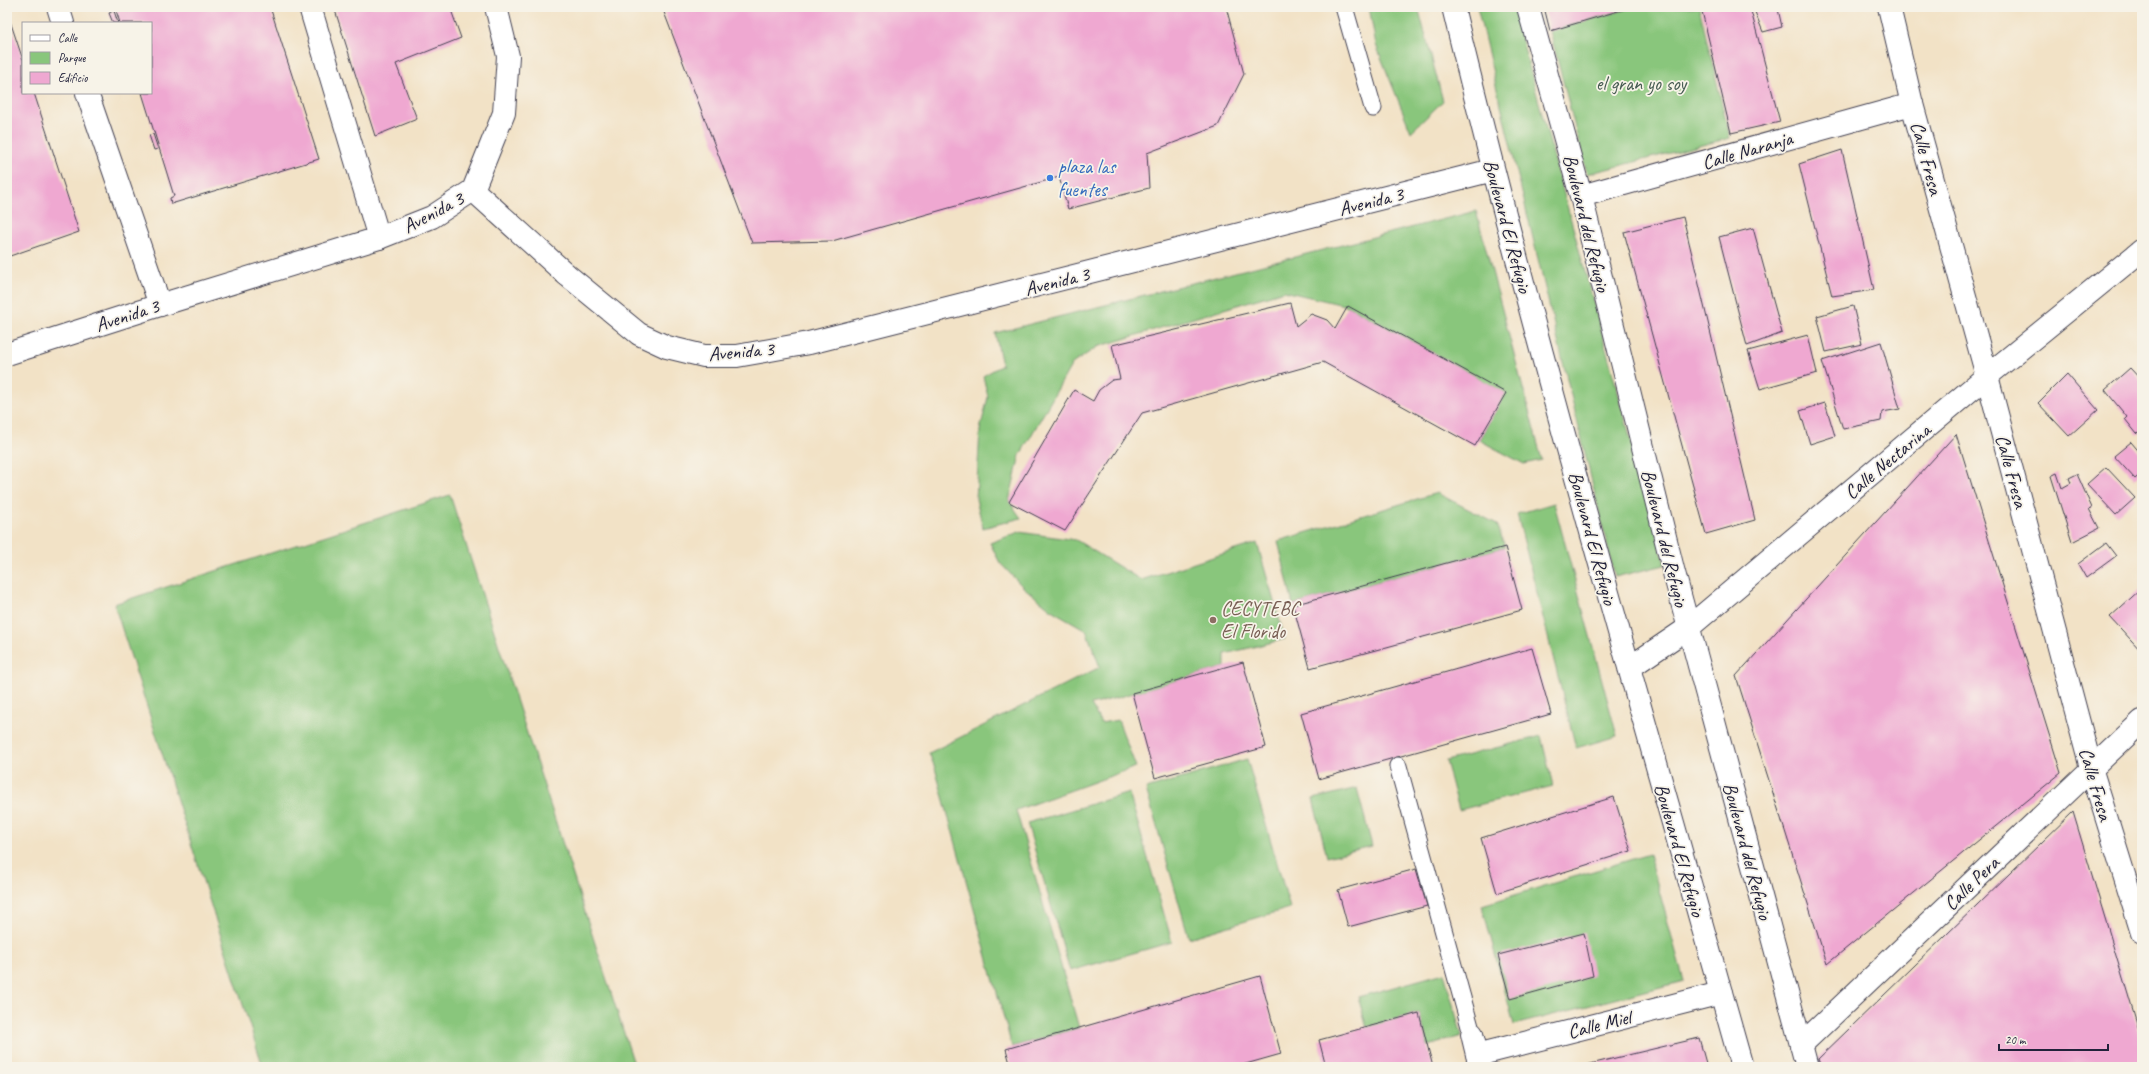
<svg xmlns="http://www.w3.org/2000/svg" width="2149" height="1074" font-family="Caveat,sans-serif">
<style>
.green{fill:#89c67c;stroke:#56745c}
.building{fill:#efa8d1}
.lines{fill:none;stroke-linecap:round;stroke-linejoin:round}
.lane-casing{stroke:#413f50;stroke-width:19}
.street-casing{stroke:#413f50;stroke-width:24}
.secondary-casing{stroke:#413f50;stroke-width:24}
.lane{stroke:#fff;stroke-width:17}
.street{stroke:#fff;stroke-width:22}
.secondary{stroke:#fff;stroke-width:22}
.shop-dot{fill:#3f7fe0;stroke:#f7f3e8;stroke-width:1.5}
.education-dot{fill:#8d6e63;stroke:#f7f3e8;stroke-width:1.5}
.labels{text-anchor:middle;stroke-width:3.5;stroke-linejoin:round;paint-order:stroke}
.park-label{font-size:20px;fill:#465b52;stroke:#f7f3e8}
.street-label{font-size:20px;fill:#22223b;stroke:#f7f3e8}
.shop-label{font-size:20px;fill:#366cbe;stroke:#f7f3e8;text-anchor:start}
.education-label{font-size:20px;fill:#785e54;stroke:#f7f3e8;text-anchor:start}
</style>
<rect width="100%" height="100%" fill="#f7f3e8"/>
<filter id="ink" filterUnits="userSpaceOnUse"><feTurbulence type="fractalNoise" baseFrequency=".025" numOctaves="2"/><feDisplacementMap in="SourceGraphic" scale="8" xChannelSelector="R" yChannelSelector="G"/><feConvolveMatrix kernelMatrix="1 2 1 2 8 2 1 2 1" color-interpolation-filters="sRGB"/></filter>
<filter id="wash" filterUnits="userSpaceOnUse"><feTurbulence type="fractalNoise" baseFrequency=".012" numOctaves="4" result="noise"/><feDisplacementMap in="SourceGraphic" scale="16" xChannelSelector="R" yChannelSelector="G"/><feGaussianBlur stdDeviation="0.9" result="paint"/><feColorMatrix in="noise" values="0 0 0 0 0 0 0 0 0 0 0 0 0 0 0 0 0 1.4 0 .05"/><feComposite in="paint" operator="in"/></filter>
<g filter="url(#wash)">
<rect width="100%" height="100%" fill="#f2e2c6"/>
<path class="green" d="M 1369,7 L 1418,7 L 1443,101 L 1411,132 L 1376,45 Z
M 1477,7 L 1513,7 L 1665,565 L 1615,577 Z
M 1634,7 L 1699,7 L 1730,138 L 1587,174 L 1550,31 Z
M 1476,211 L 1542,460 L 1524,464 L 1479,440 L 1505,393 L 1348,306 L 1284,291 L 1097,347 L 1072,364 L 1020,455 L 1009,501 L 1021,518 L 983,528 L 976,499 L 980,430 L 988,397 L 983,376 L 1002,365 L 995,333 Z
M 1437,493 L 1497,524 L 1505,547 L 1293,605 L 1278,541 Z
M 450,495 L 635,1067 L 263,1067 L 114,604 Z
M 1554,503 L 1617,736 L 1576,748 L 1517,514 Z
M 1019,532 L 1076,540 L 1141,580 L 1257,543 L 1285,639 L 1225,654 L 1225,667 L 1091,705 L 1101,723 L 1118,720 L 1136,767 L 1016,810 L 1079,1028 L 1012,1047 L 935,768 L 929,753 L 1100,667 L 1086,630 L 1053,611 L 1022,586 L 1000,563 L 990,543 Z
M 1541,736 L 1553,786 L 1459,810 L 1446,761 Z
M 1247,759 L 1290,908 L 1189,938 L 1146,789 Z
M 1357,788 L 1372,846 L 1327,857 L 1313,799 Z
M 1129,793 L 1172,942 L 1070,971 L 1027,823 Z
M 1649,854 L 1684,981 L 1514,1025 L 1482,905 Z
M 1444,973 L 1462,1036 L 1428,1046 L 1419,1013 L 1367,1028 L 1358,997 Z"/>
<g id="blocks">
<path class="building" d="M 115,7 L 270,7 L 319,159 L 171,204 L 170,198 L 174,196 L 142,93 L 151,93 L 151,23 L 120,23 Z
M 334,7 L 450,7 L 461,38 L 396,64 L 417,119 L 375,136 Z
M 662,7 L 1226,7 L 1244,74 L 1218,126 L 1147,153 L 1149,188 L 1068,209 L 1059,177 L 832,241 L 752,243 Z
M 1544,7 L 1632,7 L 1550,31 Z
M 1701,7 L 1750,7 L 1780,122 L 1731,133 Z
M 1753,7 L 1780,7 L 1778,9 L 1782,27 L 1763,32 Z
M 114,11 L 118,23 L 113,23 L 109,13 Z
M 7,12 L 23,60 L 23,93 L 34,93 L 79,232 L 7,257 Z
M 153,134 L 158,149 L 154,150 L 149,135 Z
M 1842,150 L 1874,290 L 1832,296 L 1799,164 Z
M 1683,217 L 1755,520 L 1706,534 L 1624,232 Z
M 1753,228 L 1782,333 L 1747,346 L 1719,237 Z
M 1290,303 L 1296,326 L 1311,314 L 1327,320 L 1335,329 L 1348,306 L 1506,393 L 1475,446 L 1323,362 L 1142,413 L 1065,531 L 1009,502 L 1074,390 L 1093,401 L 1099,390 L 1112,380 L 1120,379 L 1112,345 Z
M 1853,306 L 1862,344 L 1826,352 L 1817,316 Z
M 1808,335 L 1817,373 L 1760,389 L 1748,351 Z
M 1881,342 L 1900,409 L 1882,412 L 1881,421 L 1843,429 L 1822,361 Z
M 2130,368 L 2142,381 L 2142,430 L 2137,434 L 2125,419 L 2127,417 L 2105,390 Z
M 2067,374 L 2098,410 L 2069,436 L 2038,403 Z
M 1825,403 L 1835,436 L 1810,444 L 1800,411 Z
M 1956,434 L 2061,773 L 1827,964 L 1736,676 Z
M 2131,442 L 2142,455 L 2142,473 L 2135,479 L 2114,456 Z
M 2106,467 L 2135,498 L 2116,515 L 2087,484 Z
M 2057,473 L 2062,488 L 2071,483 L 2069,478 L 2077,474 L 2092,508 L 2089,509 L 2099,528 L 2072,542 L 2051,476 Z
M 2106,543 L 2116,556 L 2086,578 L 2078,564 Z
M 1505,547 L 1522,610 L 1310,668 L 1293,605 Z
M 2142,588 L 2142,652 L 2110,617 Z
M 1532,648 L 1551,714 L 1319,779 L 1301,713 Z
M 1243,662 L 1266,747 L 1155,778 L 1132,693 Z
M 1614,797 L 1631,851 L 1497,893 L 1481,838 Z
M 2073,812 L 2142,1041 L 2142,1067 L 1821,1067 L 1818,1059 Z
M 1416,869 L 1427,906 L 1348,927 L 1338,890 Z
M 1584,933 L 1593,976 L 1510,999 L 1498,955 Z
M 1260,976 L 1281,1054 L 1235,1067 L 1011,1067 L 1006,1049 Z
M 1419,1013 L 1433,1067 L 1326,1067 L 1319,1040 Z
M 1699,1038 L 1707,1067 L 1582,1067 L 1582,1066 Z"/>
</g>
</g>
<g filter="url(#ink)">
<use href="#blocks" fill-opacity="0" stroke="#413f50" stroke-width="1"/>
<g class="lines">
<defs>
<path id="lane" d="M 1344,7 L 1373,108
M 1398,766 L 1472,1034"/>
<path id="street" d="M 58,7 L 63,23
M 310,7 L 379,238
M 87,93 L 160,305
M 1581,196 L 1912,104
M 1987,376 L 2091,768 L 2142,933
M 1472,1034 L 1480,1067
M 1801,1045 L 2142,721
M 1477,1055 L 1721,993"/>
<path id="secondary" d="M 1453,7 C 1539,363 1643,714 1742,1067
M 1528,7 L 1581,196 L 1673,569 L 1807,1067
M 1889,7 L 1912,104 L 1987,376
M 473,190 L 567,275 L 639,334 L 667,347 L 704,356 L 737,356 L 809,343 L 1493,170
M 473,190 L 504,113 L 508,56 L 496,7
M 7,354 L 160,305 L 379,238 L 432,217 L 473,190
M 1629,668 L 1688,628 L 1987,376 L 2142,250"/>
</defs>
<use href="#lane" class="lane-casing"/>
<use href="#street" class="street-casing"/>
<use href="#secondary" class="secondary-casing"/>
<use href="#lane" class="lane"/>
<use href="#street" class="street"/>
<use href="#secondary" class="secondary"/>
</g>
</g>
<circle class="shop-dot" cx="1050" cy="178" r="4"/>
<circle class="education-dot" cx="1213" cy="620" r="4"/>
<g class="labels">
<g class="park-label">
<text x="1641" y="90">el gran yo soy</text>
</g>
<g class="street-label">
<text transform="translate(1747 150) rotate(-16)" y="7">Calle Naranja</text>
<text transform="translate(1927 158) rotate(75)" y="7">Calle Fresa</text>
<text transform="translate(1371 201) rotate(-14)" y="7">Avenida 3</text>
<text transform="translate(433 212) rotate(-28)" y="7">Avenida 3</text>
<text transform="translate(1587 223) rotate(76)" y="7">Boulevard del Refugio</text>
<text transform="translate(1508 226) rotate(75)" y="7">Boulevard El Refugio</text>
<text transform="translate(1057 281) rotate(-14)" y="7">Avenida 3</text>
<text transform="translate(127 315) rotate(-18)" y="7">Avenida 3</text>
<text transform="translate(741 351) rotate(-5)" y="7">Avenida 3</text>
<text transform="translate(1887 461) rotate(-40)" y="7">Calle Nectarina</text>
<text transform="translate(2012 471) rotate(75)" y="7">Calle Fresa</text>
<text transform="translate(1593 538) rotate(75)" y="7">Boulevard El Refugio</text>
<text transform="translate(1665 538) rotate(76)" y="7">Boulevard del Refugio</text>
<text transform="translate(2096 784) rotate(74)" y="7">Calle Fresa</text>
<text transform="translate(1680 850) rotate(74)" y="7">Boulevard El Refugio</text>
<text transform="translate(1748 851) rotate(75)" y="7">Boulevard del Refugio</text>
<text transform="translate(1971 883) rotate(-44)" y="7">Calle Pera</text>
<text transform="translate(1599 1024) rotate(-14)" y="7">Calle Miel</text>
</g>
<g class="shop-label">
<text x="1058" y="173">plaza las<tspan x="1058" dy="23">fuentes</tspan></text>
</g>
<g class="education-label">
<text x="1221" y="615">CECYTEBC<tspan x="1221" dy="23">El Florido</tspan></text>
</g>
</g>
<rect width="2149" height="1074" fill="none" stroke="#f7f3e8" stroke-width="24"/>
<rect x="22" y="22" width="130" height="72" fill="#f7f3e8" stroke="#a29fa3"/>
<rect x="30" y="35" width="20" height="6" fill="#ffffff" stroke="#a29fa3"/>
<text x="58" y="42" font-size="12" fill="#22223b">Calle</text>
<rect x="30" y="52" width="20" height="12" fill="#89c67c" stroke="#a29fa3"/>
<text x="58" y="62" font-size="12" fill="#22223b">Parque</text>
<rect x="30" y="72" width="20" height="12" fill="#efa8d1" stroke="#a29fa3"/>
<text x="58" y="82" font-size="12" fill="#22223b">Edificio</text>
<path d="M1999 1044v6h109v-6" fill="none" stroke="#22223b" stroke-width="2"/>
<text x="2005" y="1044" font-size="12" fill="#22223b" stroke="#f7f3e8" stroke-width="3" paint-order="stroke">20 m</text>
</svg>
